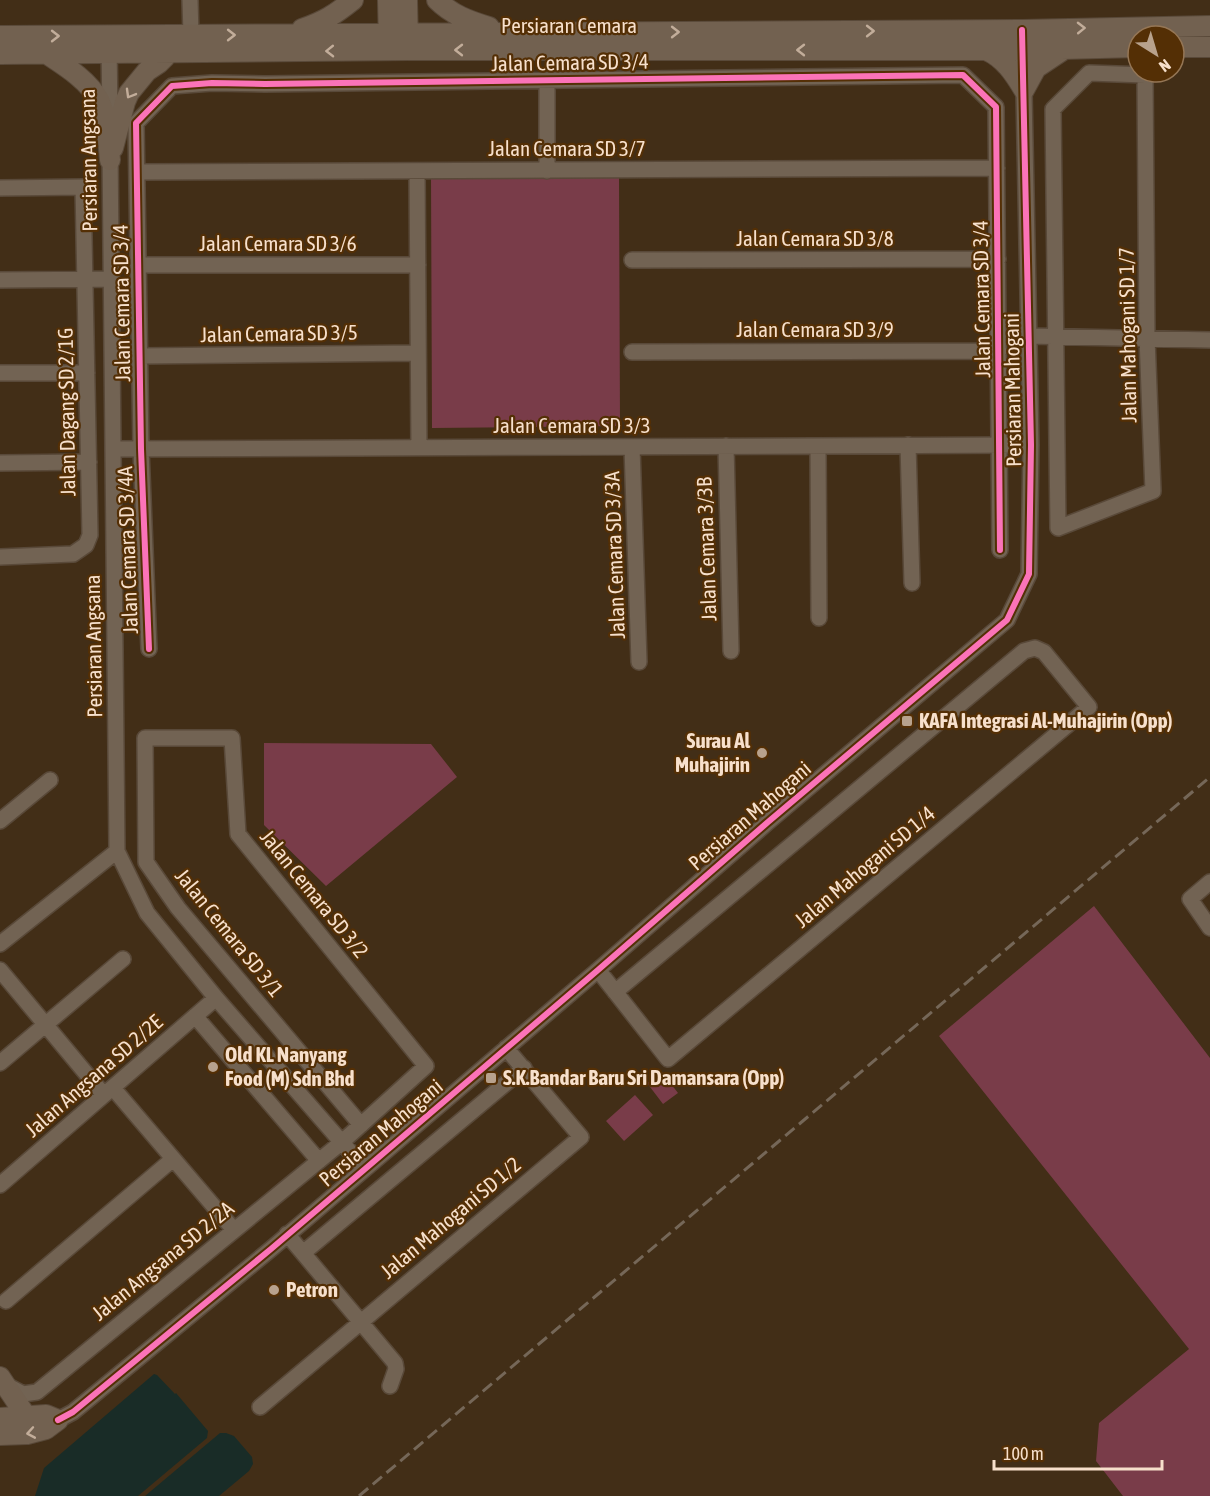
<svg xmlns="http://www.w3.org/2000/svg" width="1210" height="1496" font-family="'Asap Condensed',sans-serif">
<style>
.green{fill:#793c49}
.water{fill:#192c27}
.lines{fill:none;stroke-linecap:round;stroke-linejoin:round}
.minor-casing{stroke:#594939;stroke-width:18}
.major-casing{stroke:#594939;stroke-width:22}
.minor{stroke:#726353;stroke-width:15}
.major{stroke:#726150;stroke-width:20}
.rail{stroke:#756758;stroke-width:3;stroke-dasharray:12 6;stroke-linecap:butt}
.cycleway-casing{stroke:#542f05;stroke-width:10}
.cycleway{stroke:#fb73b8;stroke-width:6}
.oneway{stroke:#c2ad9a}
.poi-dot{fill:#b8a28d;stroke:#542f05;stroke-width:2}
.labels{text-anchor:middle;stroke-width:4.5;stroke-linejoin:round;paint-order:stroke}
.street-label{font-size:21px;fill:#f7e0cc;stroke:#542f05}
.poi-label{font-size:21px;font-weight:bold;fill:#f7e0cc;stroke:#542f05;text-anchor:start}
</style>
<rect width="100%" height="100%" fill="#422e17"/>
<path class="green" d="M 619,175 L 620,426 L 432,428 L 431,177 Z
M 264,743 L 431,744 L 457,777 L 326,886 L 264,825 Z
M 1094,906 L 1210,1058 L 1210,1496 L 1123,1496 L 1096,1461 L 1099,1423 L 1189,1349 L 939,1036 Z
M 662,1072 L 678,1093 L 663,1104 L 647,1083 Z
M 635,1095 L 653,1115 L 624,1141 L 606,1121 Z"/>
<path class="water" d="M 154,1374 L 157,1375 L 175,1394 L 176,1393 L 208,1431 L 207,1438 L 138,1496 L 35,1496 L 44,1468 Z
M 220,1433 L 226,1433 L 234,1436 L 252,1457 L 253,1464 L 249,1471 L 219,1496 L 145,1496 Z"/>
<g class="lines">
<defs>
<path id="minor" d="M 190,0 L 191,35
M 109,44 L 110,119
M 1089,73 L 1145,75 L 1147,338 L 1153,491 L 1058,528 L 1053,109 Z
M 110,149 L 117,851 L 147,913 L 216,998 L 365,1169
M 417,171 L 419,448
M 547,171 L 547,80
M 137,172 L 997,168
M 0,188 L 83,187 L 90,535 L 86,545 L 73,554 L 0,557
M 632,260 L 998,259
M 138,265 L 418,265
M 0,280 L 111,279
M 1030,336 L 1210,340
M 632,352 L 999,351
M 140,356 L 418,353
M 0,373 L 87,373
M 908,445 L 912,583
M 726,446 L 731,651
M 818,446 L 819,618
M 632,447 L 639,662
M 113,449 L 1031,445
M 0,463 L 89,462
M 149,649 L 141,449 L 136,123 L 172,86 L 212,83 L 265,84 L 963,75 L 996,107 L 1000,550
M 0,821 L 50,780
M 1210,882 L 1190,899 L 1210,928
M 0,944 L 117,851
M 0,970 L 104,1095
M 598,970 L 668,1059 L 1089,707 L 1044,652 L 1035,648 L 1024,651 L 615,992
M 195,1016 L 319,1161
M 0,1063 L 123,959
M 113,1088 L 234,1230
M 0,1185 L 216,998
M 287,1234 L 395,1363 L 396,1369 L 390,1386
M 303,1253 L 524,1068
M 6,1301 L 173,1159
M 6,1385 L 23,1394 L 37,1392 L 342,1142 L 426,1066 L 238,834 L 232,738 L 145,738 L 146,862 L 178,908 L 361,1125
M 260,1407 L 581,1137 L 506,1048
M 58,1420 L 73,1412 L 271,1249 L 365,1169 L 598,970 L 768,822 L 1007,620 L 1029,574 L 1031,445 L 1023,42"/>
<path id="major" d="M 388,0 L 389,45
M 407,0 L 408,45
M 437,0 C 452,15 469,21 489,27
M 302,29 C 325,21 334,15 353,0
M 0,36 L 1022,30 L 1210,26
M 1174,47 L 1210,47
M 986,50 C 1004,58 1014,73 1024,90
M 0,54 L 408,50 L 1023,50 L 1138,47
M 47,54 C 65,66 88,80 99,100 C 107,116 108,141 110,160
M 1024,90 L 1036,68 L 1063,50
M 113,148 L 125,102 L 129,93 L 147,71 L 159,63 L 169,53
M 0,1377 L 26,1416
M 0,1418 L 46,1415 L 58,1420 L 46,1429 L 27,1434 L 0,1435"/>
</defs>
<use href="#minor" class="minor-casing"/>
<use href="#major" class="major-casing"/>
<use href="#minor" class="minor"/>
<use href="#major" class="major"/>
<path class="rail" d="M 359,1496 L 1210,777"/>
<defs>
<path id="cycleway" d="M 149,649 L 141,449 L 136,123 L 172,86 L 212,83 L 265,84 L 963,75 L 996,107 L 1000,550
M 58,1420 L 73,1412 L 271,1249 L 365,1169 L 598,970 L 768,822 L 1007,620 L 1029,574 L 1031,445 L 1022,30"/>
</defs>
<use href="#cycleway" class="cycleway-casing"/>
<use href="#cycleway" class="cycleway"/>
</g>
<defs><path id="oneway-chevron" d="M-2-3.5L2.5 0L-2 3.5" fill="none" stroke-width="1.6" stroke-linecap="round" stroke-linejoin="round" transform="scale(1.5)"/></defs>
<g class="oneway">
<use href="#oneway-chevron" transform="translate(1081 28) rotate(-1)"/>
<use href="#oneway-chevron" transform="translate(870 31)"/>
<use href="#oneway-chevron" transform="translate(675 32)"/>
<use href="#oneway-chevron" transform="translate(231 35)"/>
<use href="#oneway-chevron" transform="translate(55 36)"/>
<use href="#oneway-chevron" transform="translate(459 50) rotate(180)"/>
<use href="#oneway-chevron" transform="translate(801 50) rotate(180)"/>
<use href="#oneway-chevron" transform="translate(330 51) rotate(179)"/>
<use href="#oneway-chevron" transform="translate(130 94) rotate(120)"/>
<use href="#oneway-chevron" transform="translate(31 1433) rotate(170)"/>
</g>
<g class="poi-dot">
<rect x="901" y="715" width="12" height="12" rx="3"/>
<circle cx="762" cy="753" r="6"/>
<circle cx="213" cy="1067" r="6"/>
<rect x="485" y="1072" width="12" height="12" rx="3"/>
<circle cx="274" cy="1290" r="6"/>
</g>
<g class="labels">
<g class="street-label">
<text x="569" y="33">Persiaran Cemara</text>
<text transform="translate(570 63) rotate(-1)" y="7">Jalan Cemara SD 3/4</text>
<text x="567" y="156">Jalan Cemara SD 3/7</text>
<text transform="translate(89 160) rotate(-91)" y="7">Persiaran Angsana</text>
<text x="815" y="246">Jalan Cemara SD 3/8</text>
<text x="278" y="251">Jalan Cemara SD 3/6</text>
<text transform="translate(982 299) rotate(-91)" y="7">Jalan Cemara SD 3/4</text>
<text transform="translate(122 303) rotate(-91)" y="7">Jalan Cemara SD 3/4</text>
<text x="815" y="337">Jalan Cemara SD 3/9</text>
<text transform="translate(279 334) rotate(-1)" y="7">Jalan Cemara SD 3/5</text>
<text transform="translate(1128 335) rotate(-91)" y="7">Jalan Mahogani SD 1/7</text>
<text transform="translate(1013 390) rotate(-91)" y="7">Persiaran Mahogani</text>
<text transform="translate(67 412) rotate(-91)" y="7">Jalan Dagang SD 2/1G</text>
<text x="572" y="433">Jalan Cemara SD 3/3</text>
<text transform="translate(707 549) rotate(-92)" y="7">Jalan Cemara 3/3B</text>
<text transform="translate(128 550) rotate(-92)" y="7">Jalan Cemara SD 3/4A</text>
<text transform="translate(615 555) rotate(-92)" y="7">Jalan Cemara SD 3/3A</text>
<text transform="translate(94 646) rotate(-91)" y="7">Persiaran Angsana</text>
<text transform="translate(750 816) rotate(-41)" y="7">Persiaran Mahogani</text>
<text transform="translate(865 867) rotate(-40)" y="7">Jalan Mahogani SD 1/4</text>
<text transform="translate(314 894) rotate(51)" y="7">Jalan Cemara SD 3/2</text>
<text transform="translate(229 933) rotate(51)" y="7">Jalan Cemara SD 3/1</text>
<text transform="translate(94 1076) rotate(-41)" y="7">Jalan Angsana SD 2/2E</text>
<text transform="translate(381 1133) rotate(-40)" y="7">Persiaran Mahogani</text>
<text transform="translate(451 1218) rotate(-40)" y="7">Jalan Mahogani SD 1/2</text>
<text transform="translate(163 1261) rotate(-39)" y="7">Jalan Angsana SD 2/2A</text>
</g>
<g class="poi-label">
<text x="919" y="728">KAFA Integrasi Al-Muhajirin (Opp)</text>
<text x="750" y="748" text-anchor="end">Surau Al<tspan x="750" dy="24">Muhajirin</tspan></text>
<text x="225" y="1062">Old KL Nanyang<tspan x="225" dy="24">Food (M) Sdn Bhd</tspan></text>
<text x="503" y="1085">S.K.Bandar Baru Sri Damansara (Opp)</text>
<text x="286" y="1297">Petron</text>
</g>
</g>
<g transform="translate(1156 54) rotate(143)"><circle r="28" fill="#542f05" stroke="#957655" stroke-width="1.5"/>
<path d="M0-4.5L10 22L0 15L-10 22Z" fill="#b8a28d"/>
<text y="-9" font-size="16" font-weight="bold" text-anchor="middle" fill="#f7e0cc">N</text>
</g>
<path d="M994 1460v9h168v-9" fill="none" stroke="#f7e0cc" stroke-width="3"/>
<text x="1003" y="1460" font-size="18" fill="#f7e0cc" stroke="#542f05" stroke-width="4.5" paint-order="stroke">100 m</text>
</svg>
